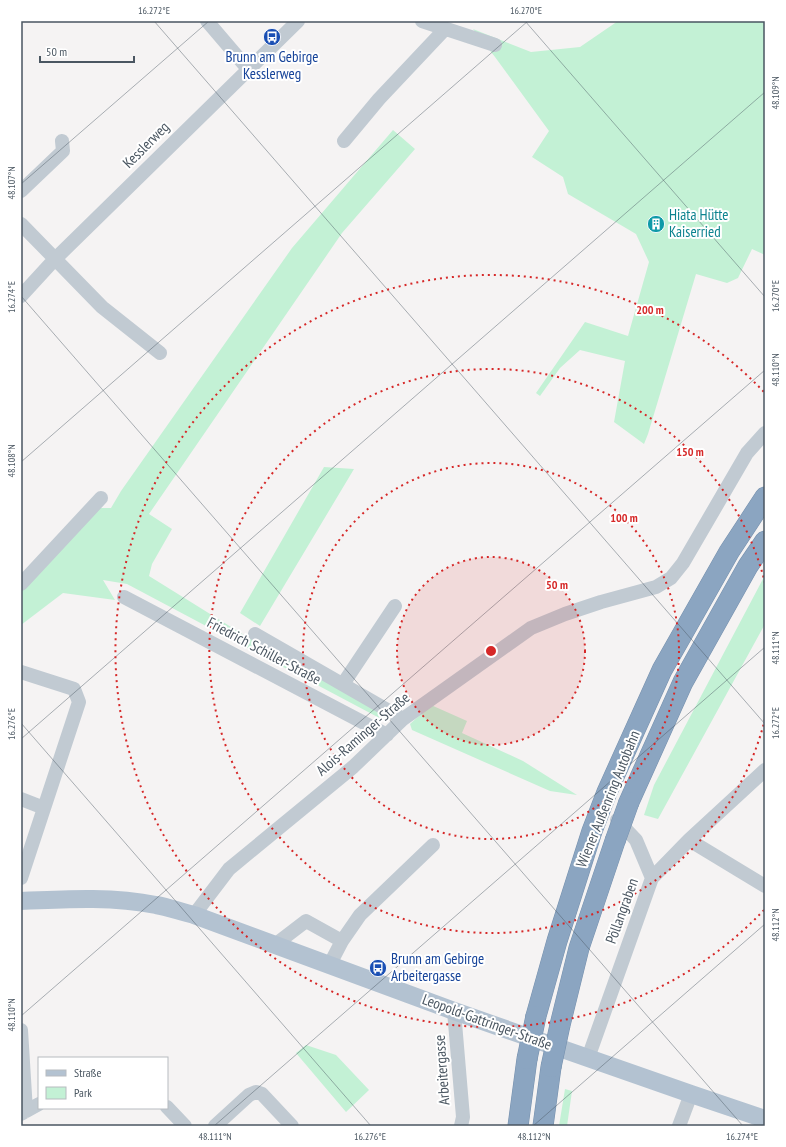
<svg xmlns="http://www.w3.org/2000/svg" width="786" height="1147" font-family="'PT Sans Narrow',sans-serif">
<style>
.green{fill:#c3f1d5}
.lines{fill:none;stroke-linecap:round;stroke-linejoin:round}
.highway-casing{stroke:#7690ad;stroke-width:21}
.minor{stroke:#c1cad2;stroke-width:14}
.major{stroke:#b3c2d1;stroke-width:18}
.highway{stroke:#8ba5c1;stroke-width:20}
.highway-bridge-casing{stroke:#7690ad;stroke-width:21;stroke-linecap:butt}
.highway-bridge{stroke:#8ba5c1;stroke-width:20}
.ticks{fill:none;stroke:#4a5661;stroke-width:1;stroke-opacity:0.45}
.ring{fill:none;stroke:#d62828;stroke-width:2;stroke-dasharray:2 4}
.labels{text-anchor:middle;stroke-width:4;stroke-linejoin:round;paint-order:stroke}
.transit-label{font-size:15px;fill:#164399;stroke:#fff}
.street-label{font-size:15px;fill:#4a5661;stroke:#fff}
.culture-label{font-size:15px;fill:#0d838f;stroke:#fff;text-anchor:start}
.centre{fill:#d62828;stroke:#fff;stroke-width:2}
.ring-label{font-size:12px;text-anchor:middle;font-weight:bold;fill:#d62828;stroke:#fff;stroke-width:4;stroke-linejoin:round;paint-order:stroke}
.neatline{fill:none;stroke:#4a5661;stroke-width:1.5}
.ticks-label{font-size:10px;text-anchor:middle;fill:#4a5661}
</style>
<rect width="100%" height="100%" fill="#f5f3f3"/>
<path class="green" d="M 618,21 L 765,21 L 765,255 L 752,249 L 738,278 L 727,283 L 696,274 L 648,434 L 644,444 L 614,422 L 625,361 L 580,350 L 560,368 L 540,396 L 536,393 L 585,322 L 628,336 L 649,262 L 636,234 L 568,194 L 563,177 L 532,157 L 549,131 L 495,57 L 473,29 L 531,52 L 580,47 Z
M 393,130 L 415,149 L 342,233 L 149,514 L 172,529 L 152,564 L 149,576 L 252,640 L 390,717 L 387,722 L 127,584 L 103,580 L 115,600 L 63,593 L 21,625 L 21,590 L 99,508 L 111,508 L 121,491 L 292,248 Z
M 324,467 L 354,469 L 260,626 L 240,613 Z
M 765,575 L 765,624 L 658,819 L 644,815 L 654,785 Z
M 431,705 L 467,721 L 462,733 L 523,761 L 577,795 L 550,791 L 412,730 L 410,724 Z
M 306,1045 L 336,1055 L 369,1090 L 346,1112 L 296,1053 Z
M 565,1089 L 572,1091 L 567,1126 L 559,1126 Z"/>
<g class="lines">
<defs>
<path id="highway" d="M 629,802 L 683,682 L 748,566 L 765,541
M 536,1016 L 557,941 L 592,831 L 607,792 L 662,670 L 729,552 L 765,497
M 560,1025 L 579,948 L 615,841
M 518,1126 L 527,1059
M 543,1126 L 551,1067"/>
</defs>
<use href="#highway" class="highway-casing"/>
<path class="minor" d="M 207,21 L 248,69
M 422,21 L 495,45
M 344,141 L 379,99 L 445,29
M 21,191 L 63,151 L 62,141
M 21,224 L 102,307 L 160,353
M 21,296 L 54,260 L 298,21
M 21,584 L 101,498
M 124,597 L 387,735
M 255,634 L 403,719
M 21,672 L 74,689 L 79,702 L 21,878
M 343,684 L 395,606
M 21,799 L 44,808
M 617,820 L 636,840 L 652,878
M 689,840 L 765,886
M 194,915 L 229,869 L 353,767 L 403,719 L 531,628 L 565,614 L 601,602 L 656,587 L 671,578 L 683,563 L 747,453 L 765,433
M 276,944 L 306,921 L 342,941
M 330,964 L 342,941 L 360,915 L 433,845
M 454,1011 L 463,1117 L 461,1126
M 21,1030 L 26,1111
M 588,1058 L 652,878 L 689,840 L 765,770
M 167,1107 L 185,1126
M 21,1114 L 39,1104
M 215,1126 L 249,1095 L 256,1092 L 262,1094 L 292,1126
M 679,1126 L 691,1094"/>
<path class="major" d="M 21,901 C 65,899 112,896 156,905 C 168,907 181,912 194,915 L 454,1011 L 691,1094 L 765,1119"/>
<use href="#highway" class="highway"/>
<defs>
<path id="highway-bridge" d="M 615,841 L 629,802
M 527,1059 L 536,1016
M 551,1067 L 560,1025"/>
</defs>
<use href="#highway-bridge" class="highway-bridge-casing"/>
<use href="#highway-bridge" class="highway-bridge"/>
</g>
<path class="ticks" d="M 154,21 L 765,724M 525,21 L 765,297M 21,184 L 209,21M 21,296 L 743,1126M 21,462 L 528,21M 21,723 L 371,1126M 21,739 L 765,92M 21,1016 L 765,370M 214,1126 L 765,647M 533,1126 L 765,924"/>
<circle cx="491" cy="651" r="94" fill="#d62828" fill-opacity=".12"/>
<g class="ring">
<circle cx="491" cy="651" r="94"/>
<circle cx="491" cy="651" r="188"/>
<path d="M765 719A282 282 0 1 1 765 583"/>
<path d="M764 910A376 376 0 1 1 764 392"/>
</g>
<defs>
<symbol id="bus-disc" viewBox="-11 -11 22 22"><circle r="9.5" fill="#1a4fb4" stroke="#fff"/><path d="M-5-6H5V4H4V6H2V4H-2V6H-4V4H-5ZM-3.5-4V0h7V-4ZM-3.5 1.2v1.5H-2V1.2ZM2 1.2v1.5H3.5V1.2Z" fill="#fff"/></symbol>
<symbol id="building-disc" viewBox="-11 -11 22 22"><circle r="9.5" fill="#0f9aa8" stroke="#fff"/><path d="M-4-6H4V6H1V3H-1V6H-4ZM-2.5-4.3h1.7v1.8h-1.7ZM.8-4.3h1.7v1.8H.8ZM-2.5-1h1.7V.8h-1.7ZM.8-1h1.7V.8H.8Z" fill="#fff"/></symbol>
</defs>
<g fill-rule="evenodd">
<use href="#bus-disc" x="262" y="27" width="20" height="20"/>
<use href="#building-disc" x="646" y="214" width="20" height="20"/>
<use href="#bus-disc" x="368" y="958" width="20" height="20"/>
</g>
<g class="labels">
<g class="transit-label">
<text x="272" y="62">Brunn am Gebirge<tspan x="272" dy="17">Kesslerweg</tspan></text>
<text x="391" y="964" text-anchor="start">Brunn am Gebirge<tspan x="391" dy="17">Arbeitergasse</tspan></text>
</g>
<g class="street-label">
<text transform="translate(146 145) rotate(-45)" y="5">Kesslerweg</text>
<text transform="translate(264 651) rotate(28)" y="5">Friedrich Schiller-Straße</text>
<text transform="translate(363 734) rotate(-41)" y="5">Alois-Raminger-Straße</text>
<text transform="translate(608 799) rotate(-68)" y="5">Wiener Außenring Autobahn</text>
<text transform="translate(622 911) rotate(-70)" y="5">Pöllangraben</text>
<text transform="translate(487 1022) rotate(20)" y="5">Leopold-Gattringer-Straße</text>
<text transform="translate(442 1070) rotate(-94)" y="5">Arbeitergasse</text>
</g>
<g class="culture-label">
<text x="669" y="220">Hiata Hütte<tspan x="669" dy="17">Kaiserried</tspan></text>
</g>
</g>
<circle cx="491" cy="651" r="6" class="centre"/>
<g class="ring-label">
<text x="650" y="314">200 m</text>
<text x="690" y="456">150 m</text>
<text x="624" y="522">100 m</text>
<text x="557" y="589">50 m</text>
</g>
<rect width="786" height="1147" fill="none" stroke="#ffffff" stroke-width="44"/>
<rect x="38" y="1057" width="130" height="52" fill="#ffffff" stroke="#b7bbc0"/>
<rect x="46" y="1070" width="20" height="6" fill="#b3c2d1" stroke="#b7bbc0"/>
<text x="74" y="1077" font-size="12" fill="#4a5661">Straße</text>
<rect x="46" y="1087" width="20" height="12" fill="#c3f1d5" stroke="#b7bbc0"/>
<text x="74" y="1097" font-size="12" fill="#4a5661">Park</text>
<path d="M40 56v6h94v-6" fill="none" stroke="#4a5661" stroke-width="2"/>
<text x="46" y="56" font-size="12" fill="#4a5661" stroke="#ffffff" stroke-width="3" paint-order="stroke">50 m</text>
<rect x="22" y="22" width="742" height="1103" class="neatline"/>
<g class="ticks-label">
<text x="154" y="14">16.272°E</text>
<text x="526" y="14">16.270°E</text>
<text transform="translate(775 93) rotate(-90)" y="4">48.109°N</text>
<text transform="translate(11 183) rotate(-90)" y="4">48.107°N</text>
<text transform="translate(775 296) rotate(-90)" y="4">16.270°E</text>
<text transform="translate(11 297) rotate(-90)" y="4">16.274°E</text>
<text transform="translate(775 370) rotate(-90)" y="4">48.110°N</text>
<text transform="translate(11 461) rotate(-90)" y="4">48.108°N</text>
<text transform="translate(775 648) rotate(-90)" y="4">48.111°N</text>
<text transform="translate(775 723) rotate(-90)" y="4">16.272°E</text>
<text transform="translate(11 724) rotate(-90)" y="4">16.276°E</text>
<text transform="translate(775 925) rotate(-90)" y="4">48.112°N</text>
<text transform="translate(11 1015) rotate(-90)" y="4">48.110°N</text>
<text x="215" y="1140">48.111°N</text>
<text x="370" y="1140">16.276°E</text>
<text x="534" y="1140">48.112°N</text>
<text x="742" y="1140">16.274°E</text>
</g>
</svg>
